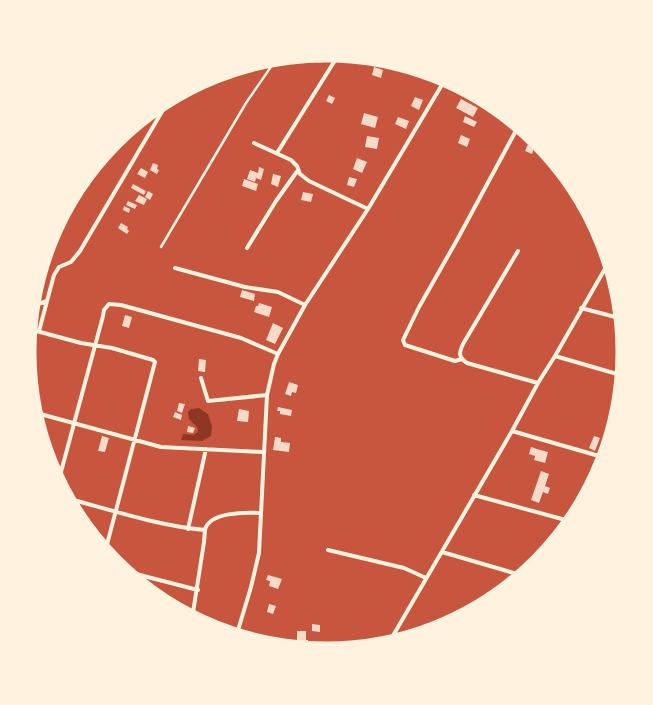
<svg xmlns="http://www.w3.org/2000/svg" width="653" height="705" font-family="'Nunito Sans',sans-serif">
<style>
.water{fill:#8f3625}
.building{fill:#f7dbc8}
.lines{fill:none;stroke-linecap:round;stroke-linejoin:round}
.path{stroke:#fff3e0;stroke-width:1.5}
.service{stroke:#fff3e0;stroke-width:2.5}
.minor{stroke:#fff3e0;stroke-width:4}
.rim{fill:none;stroke:#fff3e0;stroke-width:5}
</style>
<rect width="100%" height="100%" fill="#c8553d"/>
<path class="water" d="M 199,408 L 208,414 L 212,426 L 211,436 L 202,441 L 181,440 L 183,434 L 193,435 L 198,432 L 197,427 L 189,419 L 188,412 L 191,409 Z"/>
<path class="building" d="M 313,54 L 320,54 L 324,56 L 320,63 L 311,58 Z
M 345,55 L 347,55 L 356,56 L 353,61 L 344,57 Z
M 374,67 L 383,70 L 381,78 L 372,75 Z
M 329,95 L 335,98 L 332,104 L 326,101 Z
M 415,97 L 423,100 L 419,110 L 411,106 Z
M 461,99 L 478,108 L 473,117 L 456,108 Z
M 364,113 L 378,117 L 375,128 L 361,124 Z
M 465,116 L 477,122 L 474,127 L 463,122 Z
M 398,117 L 409,121 L 406,129 L 395,124 Z
M 461,135 L 470,139 L 467,147 L 458,143 Z
M 367,136 L 379,138 L 377,149 L 365,147 Z
M 528,144 L 535,146 L 532,154 L 525,151 Z
M 357,158 L 367,162 L 362,173 L 353,169 Z
M 153,163 L 158,165 L 157,169 L 159,170 L 157,174 L 150,170 Z
M 259,167 L 264,169 L 261,180 L 256,178 L 255,182 L 247,179 L 250,170 L 258,173 Z
M 141,168 L 148,172 L 145,178 L 137,174 Z
M 273,174 L 281,176 L 278,187 L 271,184 Z
M 349,177 L 357,179 L 354,187 L 347,185 Z
M 244,179 L 258,184 L 256,191 L 242,186 Z
M 133,184 L 146,191 L 144,195 L 131,188 Z
M 148,191 L 153,194 L 150,200 L 145,197 Z
M 303,192 L 313,194 L 311,202 L 301,200 Z
M 139,195 L 147,199 L 144,205 L 135,201 Z
M 128,201 L 137,205 L 135,209 L 126,205 Z
M 124,206 L 130,209 L 129,213 L 123,210 Z
M 121,223 L 128,227 L 127,229 L 129,231 L 127,234 L 118,228 Z
M 616,279 L 617,285 L 619,291 L 614,290 Z
M 242,290 L 255,294 L 254,301 L 240,297 Z
M 259,303 L 272,307 L 269,317 L 254,312 L 256,306 L 258,306 Z
M 125,315 L 132,317 L 129,328 L 122,326 Z
M 273,323 L 283,328 L 275,344 L 266,340 Z
M 199,359 L 206,360 L 205,372 L 198,371 Z
M 289,382 L 298,385 L 296,393 L 292,392 L 291,396 L 285,394 Z
M 179,403 L 185,404 L 182,413 L 177,411 Z
M 278,407 L 292,410 L 291,416 L 280,414 L 280,411 L 277,411 Z
M 239,409 L 249,411 L 248,422 L 237,421 Z
M 175,412 L 182,415 L 181,420 L 173,417 Z
M 188,426 L 195,428 L 193,433 L 187,432 Z
M 102,436 L 109,438 L 105,452 L 98,451 Z
M 594,436 L 600,438 L 595,451 L 589,448 Z
M 275,437 L 281,438 L 281,442 L 290,443 L 289,452 L 273,450 Z
M 531,447 L 537,449 L 535,456 L 529,454 Z
M 537,449 L 548,452 L 545,463 L 534,460 Z
M 541,471 L 549,474 L 545,486 L 550,488 L 548,494 L 543,492 L 539,503 L 531,500 Z
M 268,575 L 282,579 L 278,589 L 269,586 L 270,581 L 266,580 Z
M 269,604 L 276,606 L 273,614 L 267,612 Z
M 312,624 L 320,625 L 320,632 L 312,631 Z
M 297,631 L 306,631 L 306,640 L 308,640 L 308,646 L 293,646 L 293,640 L 297,640 Z"/>
<g class="lines">
<path class="path" d="M 609,273 L 615,275"/>
<path class="service" d="M 161,247 L 246,103 L 277,58"/>
<path class="minor" d="M 254,143 L 291,160 L 297,166 L 300,174 L 309,181 L 368,209
M 277,153 L 339,54
M 247,248 L 276,201 L 298,170
M 518,251 L 463,344 C 459,353 458,357 467,363 L 538,383
M 175,268 L 245,287 L 278,292 L 305,305
M 581,308 L 623,319
M 31,310 L 38,304 L 47,301
M 29,329 L 81,343 L 112,348 L 153,360 L 155,362 L 105,552
M 39,331 L 54,275 L 59,267 L 71,262 L 80,251 L 170,98
M 555,356 L 624,376
M 462,359 L 455,361 L 405,345 L 403,340 L 419,307 L 457,240 L 519,125
M 201,378 L 208,401 L 267,395
M 33,412 L 161,447 L 263,452
M 512,431 L 606,458
M 58,483 L 103,316 L 104,310 L 109,304 L 121,305 L 241,338 L 278,354
M 474,495 L 573,522
M 66,498 C 111,510 159,526 205,530 L 204,542 L 192,619
M 188,529 L 206,449
M 205,530 C 209,512 245,512 261,513
M 328,550 L 404,568 L 426,578
M 442,552 L 524,576
M 132,573 L 198,590
M 236,637 L 251,587 L 259,553 L 267,395 L 274,364 L 278,354 L 305,305 L 368,209 L 446,78
M 387,646 L 512,431 L 538,383 L 555,356 L 610,260"/>
</g>
<path d="M0 0H653V705H0ZM34 352a292 292 0 1 1 584 0a292 292 0 1 1-584 0Z" fill="#fff3e0" fill-rule="evenodd"/>
<path class="rim" d="M34 352a292 292 0 1 1 584 0a292 292 0 1 1-584 0Z"/>
</svg>
